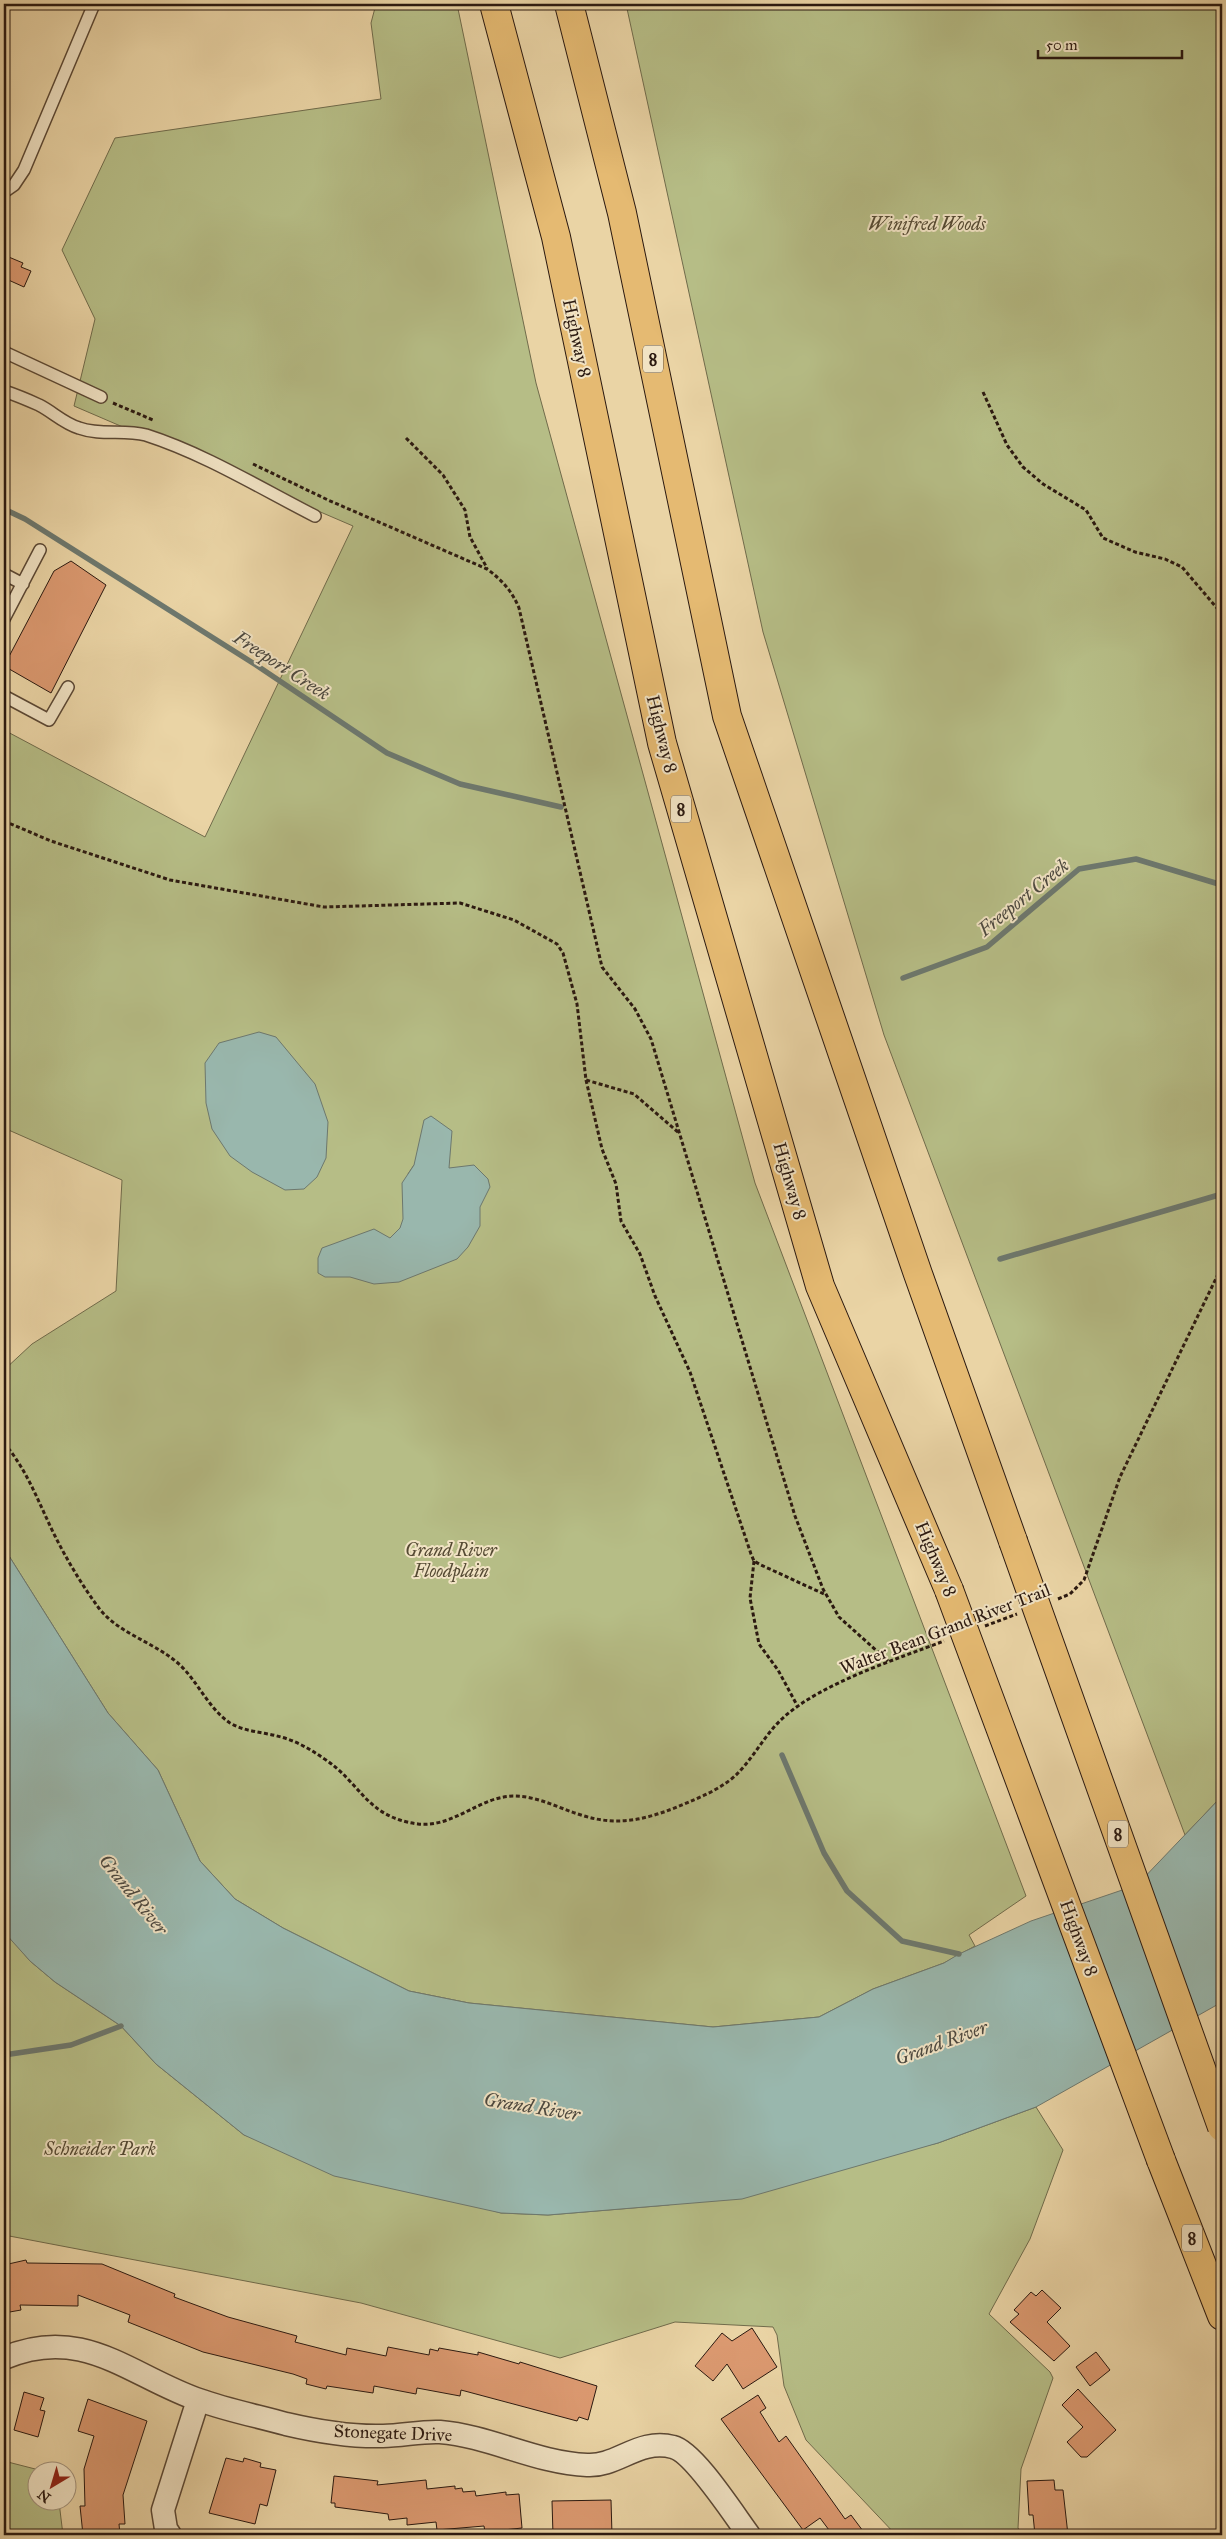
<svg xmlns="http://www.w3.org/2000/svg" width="1226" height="2539" font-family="'IM FELL Great Primer',serif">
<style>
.green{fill:#b6bd86;stroke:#706b4b;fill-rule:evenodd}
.water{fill:#99b7ad;stroke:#6d786e}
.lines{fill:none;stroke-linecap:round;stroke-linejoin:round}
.stream{stroke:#6d786e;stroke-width:5.5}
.building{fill:#db9970;stroke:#2b1910}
.lane-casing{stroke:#5b4835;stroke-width:14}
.street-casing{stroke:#5b4835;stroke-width:25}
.highway-casing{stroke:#2b1910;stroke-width:30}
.path{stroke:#2b1910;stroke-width:3;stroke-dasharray:4 2.5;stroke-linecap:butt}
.lane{stroke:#f1e3c4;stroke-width:11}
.street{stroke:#f1e3c4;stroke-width:22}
.highway{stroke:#e5ba72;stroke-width:28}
.highway-bridge-casing{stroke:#2b1910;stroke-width:30;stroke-linecap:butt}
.highway-bridge{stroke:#e5ba72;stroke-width:28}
.labels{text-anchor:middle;stroke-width:4;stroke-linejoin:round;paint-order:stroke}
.shield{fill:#f1e3c4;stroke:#665646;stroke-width:1}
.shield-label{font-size:16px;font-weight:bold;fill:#2b1910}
.park-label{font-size:18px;font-style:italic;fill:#554a33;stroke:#f1e3c4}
.street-label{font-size:18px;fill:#2b1910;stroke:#f1e3c4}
.water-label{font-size:19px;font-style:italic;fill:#4c483f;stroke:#f1e3c4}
</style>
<rect width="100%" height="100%" fill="#ead4a5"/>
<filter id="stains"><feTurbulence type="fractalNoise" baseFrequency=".004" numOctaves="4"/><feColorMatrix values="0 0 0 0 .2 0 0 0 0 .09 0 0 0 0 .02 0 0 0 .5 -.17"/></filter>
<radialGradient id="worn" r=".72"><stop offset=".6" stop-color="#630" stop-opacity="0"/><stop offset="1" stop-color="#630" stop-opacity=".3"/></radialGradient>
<path class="green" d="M 376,4 L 457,4 L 536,383 L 755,1183 L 1026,1896 L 969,1935 L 975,1946 L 944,1963 L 873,1989 L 819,2017 L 713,2027 L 469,2003 L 409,1991 L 283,1928 L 235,1899 L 200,1861 L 158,1770 L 108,1713 L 4,1548 L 4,1370 L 32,1344 L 116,1291 L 122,1180 L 4,1128 L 4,730 L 205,837 L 353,526 L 74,406 L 95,319 L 62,250 L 115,138 L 381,99 L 371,23 ZM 414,1165 L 449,1166 L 408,1174 Z
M 626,4 L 1222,4 L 1222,1796 L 1185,1835 L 884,1035 L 763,632 Z
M 4,1930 L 30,1961 L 55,1982 L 121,2026 L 156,2064 L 244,2135 L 501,2213 L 548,2215 L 668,2205 L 938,2143 L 1036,2107 L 1063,2150 L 1030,2239 L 989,2314 L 1050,2372 L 1053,2378 L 1021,2469 L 1018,2528 L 1022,2535 L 896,2535 L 806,2440 L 784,2386 L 777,2335 L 773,2327 L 675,2322 L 560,2358 L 361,2303 L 4,2235 Z
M 4,2461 L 43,2471 L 38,2472 L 38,2502 L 59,2502 L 63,2535 L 4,2535 Z"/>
<path class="water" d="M 259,1032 L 276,1037 L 315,1084 L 328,1122 L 326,1158 L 317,1177 L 304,1189 L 285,1190 L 252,1172 L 230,1156 L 212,1129 L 206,1103 L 205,1063 L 219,1043 Z
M 431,1116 L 452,1131 L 449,1168 L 474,1165 L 488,1179 L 490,1187 L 480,1207 L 480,1226 L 468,1247 L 457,1259 L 399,1282 L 374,1284 L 350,1277 L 325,1277 L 318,1273 L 318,1258 L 322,1248 L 374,1229 L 390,1238 L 400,1228 L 403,1219 L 402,1183 L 414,1165 L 424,1120 Z
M 4,1548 L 108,1713 L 158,1770 L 200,1861 L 235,1899 L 283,1928 L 409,1991 L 469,2003 L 713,2027 L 819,2017 L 873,1989 L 944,1963 L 959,1954 L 1031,1921 L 1137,1885 L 1222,1796 L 1222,2002 L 1036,2107 L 938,2143 L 742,2199 L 548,2215 L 501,2213 L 334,2176 L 244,2135 L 156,2064 L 121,2026 L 55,1982 L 30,1961 L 4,1932 Z"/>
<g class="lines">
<path class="stream" d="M 4,509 L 25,519 L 256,665 L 387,753 L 460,784 L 561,807
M 903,978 L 987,947 L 1079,869 L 1136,859 L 1222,885
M 1000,1259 L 1222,1194
M 782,1755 L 824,1853 L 847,1891 L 902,1941 L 959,1954
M 4,2055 L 71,2045 L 121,2026"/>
</g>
<path class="building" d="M 4,255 L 23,263 L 21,267 L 31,271 L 24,287 L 4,278 Z
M 71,561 L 106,585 L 51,693 L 4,666 L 54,571 Z
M 26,2260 L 27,2263 L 102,2264 L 175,2294 L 174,2297 L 228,2317 L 297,2336 L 295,2342 L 346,2355 L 347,2348 L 386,2356 L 388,2347 L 429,2355 L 430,2349 L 438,2351 L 439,2348 L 478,2355 L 478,2352 L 519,2364 L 520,2362 L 597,2386 L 588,2420 L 579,2417 L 577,2421 L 461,2390 L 460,2396 L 417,2388 L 416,2394 L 374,2386 L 373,2393 L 327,2386 L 326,2389 L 306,2384 L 307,2379 L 293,2374 L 203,2352 L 128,2322 L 130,2315 L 78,2295 L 78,2306 L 20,2305 L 21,2310 L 4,2313 L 4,2265 Z
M 1042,2290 L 1061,2308 L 1047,2322 L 1070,2346 L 1054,2361 L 1010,2322 L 1019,2314 L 1014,2310 L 1031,2292 L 1036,2296 Z
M 752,2328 L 777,2367 L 743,2389 L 727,2364 L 713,2381 L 695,2366 L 722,2333 L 732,2341 Z
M 1096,2352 L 1110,2370 L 1090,2386 L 1076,2367 Z
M 1078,2389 L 1116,2430 L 1087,2457 L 1081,2457 L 1067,2442 L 1083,2427 L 1062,2405 Z
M 24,2392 L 44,2398 L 40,2410 L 45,2411 L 38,2437 L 14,2430 Z
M 758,2395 L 766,2408 L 760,2412 L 779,2442 L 786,2436 L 845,2519 L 851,2515 L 866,2535 L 822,2535 L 829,2530 L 820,2518 L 803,2530 L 721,2419 Z
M 88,2399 L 147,2421 L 123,2495 L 125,2524 L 119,2524 L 120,2535 L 83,2535 L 80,2506 L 85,2506 L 84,2469 L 94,2436 L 78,2431 Z
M 226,2458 L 243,2462 L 244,2458 L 261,2463 L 260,2467 L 276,2470 L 267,2506 L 260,2504 L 255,2524 L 209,2513 Z
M 334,2476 L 378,2481 L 377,2485 L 426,2480 L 427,2489 L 455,2486 L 455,2489 L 462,2488 L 463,2492 L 475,2491 L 476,2496 L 506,2492 L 506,2495 L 519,2494 L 522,2528 L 485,2532 L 484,2526 L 437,2530 L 436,2522 L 407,2525 L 407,2518 L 389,2520 L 388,2514 L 335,2507 L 335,2503 L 331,2503 Z
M 1054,2480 L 1055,2490 L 1063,2490 L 1068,2535 L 1035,2535 L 1033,2515 L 1029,2515 L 1027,2481 Z
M 611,2500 L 612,2535 L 553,2535 L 552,2501 Z"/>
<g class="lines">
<defs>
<path id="lane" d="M 4,192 L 14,185 L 24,170 L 94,4
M 4,352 L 101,397
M 4,391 C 16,395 28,400 39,405 C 53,412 63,423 79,428 C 101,436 124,429 146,435 C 205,454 260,488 315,516
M 4,574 L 23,584
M 4,619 L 40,550
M 4,696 L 49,720 L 68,687"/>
<path id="street" d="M 4,2358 C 83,2324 130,2376 199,2400 C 227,2410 257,2416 286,2424 C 316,2431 352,2437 383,2436 C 402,2436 421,2431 440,2432 C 490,2436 536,2463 587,2465 C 617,2467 639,2438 673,2447 C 694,2452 734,2515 749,2535
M 170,2535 L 166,2529 L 163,2510 L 198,2400"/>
<path id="highway" d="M 494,4 L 556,237 L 662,743 L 820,1286 L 949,1590
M 569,4 L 622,213 L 727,716 L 918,1274 L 1013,1541
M 1161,2160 L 1222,2316"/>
</defs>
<use href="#lane" class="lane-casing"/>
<use href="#street" class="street-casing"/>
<use href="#highway" class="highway-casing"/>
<path class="path" d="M 983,392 L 1007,445 L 1023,467 L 1043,484 L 1086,510 L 1103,538 L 1135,552 L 1165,559 L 1182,567 L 1222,614
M 113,403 L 153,420
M 406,438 L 443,475 L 465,510 L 470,537 L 487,568
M 253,464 L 328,500 L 487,569 C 502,580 512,591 519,608 L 602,967 L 635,1009 L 651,1039 L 795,1516 L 823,1589 L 839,1617 L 888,1661
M 4,821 L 51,841 L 170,880 L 324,907 L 460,903 L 514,920 L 557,944 L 563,953 L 577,1004 L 586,1080 L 634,1094 L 679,1133
M 586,1080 L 602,1149 L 616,1184 L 621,1221 L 640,1254 L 655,1296 L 690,1372 L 751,1554 L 754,1561 L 761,1565 L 824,1594
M 4,1443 C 28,1471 39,1504 55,1536 C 67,1560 82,1585 98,1607 C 118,1634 155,1642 180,1665 C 198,1682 209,1709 230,1723 C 245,1732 264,1732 281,1737 C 296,1741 310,1749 323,1758 C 361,1782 365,1817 418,1824 C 453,1828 479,1797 513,1796 C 538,1796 558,1808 581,1815 C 620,1828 652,1818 689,1802 C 706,1795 727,1785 739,1772 C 756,1754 766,1733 784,1717 C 822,1683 897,1659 944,1641
M 754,1561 L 750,1598 L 759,1644 L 778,1670 L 798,1707
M 1058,1599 L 1070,1594 L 1084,1580 L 1120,1477 L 1222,1266
M 985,1626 L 1017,1614"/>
<use href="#lane" class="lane"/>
<use href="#street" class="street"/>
<use href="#highway" class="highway"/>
<defs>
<path id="highway-bridge" d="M 1013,1541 L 1222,2127
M 949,1590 L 1161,2160"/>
</defs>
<use href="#highway-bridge" class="highway-bridge-casing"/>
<use href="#highway-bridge" class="highway-bridge"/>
</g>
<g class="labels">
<g class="shield">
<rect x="643" y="345.5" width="20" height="27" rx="4"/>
<rect x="671" y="795.5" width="20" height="27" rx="4"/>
<rect x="1108" y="1820.5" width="20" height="27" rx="4"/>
<rect x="1182" y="2224.5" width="20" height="27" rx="4"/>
</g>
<g class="shield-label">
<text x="653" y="365">8</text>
<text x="681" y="815">8</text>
<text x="1118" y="1840">8</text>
<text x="1192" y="2244">8</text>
</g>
<g class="park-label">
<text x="927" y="230">Winifred Woods</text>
<text x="451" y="1556">Grand River<tspan x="451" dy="21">Floodplain</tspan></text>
<text x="100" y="2155">Schneider Park</text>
</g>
<g class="street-label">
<text transform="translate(577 338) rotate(78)" y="6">Highway 8</text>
<text transform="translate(662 734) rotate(76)" y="6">Highway 8</text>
<text transform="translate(790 1181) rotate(74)" y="6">Highway 8</text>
<text transform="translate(936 1559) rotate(67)" y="6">Highway 8</text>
<text transform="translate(945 1629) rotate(-21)" y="6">Walter Bean Grand River Trail</text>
<text transform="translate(1079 1938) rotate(70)" y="6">Highway 8</text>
<text transform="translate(393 2433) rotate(2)" y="6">Stonegate Drive</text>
</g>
<g class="water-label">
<text transform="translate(282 665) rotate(33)" y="7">Freeport Creek</text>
<text transform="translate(1023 897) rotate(-39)" y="7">Freeport Creek</text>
<text transform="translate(134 1894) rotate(51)" y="7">Grand River</text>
<text transform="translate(941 2042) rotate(-20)" y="7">Grand River</text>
<text transform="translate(532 2106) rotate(9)" y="7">Grand River</text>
</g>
</g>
<rect width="1226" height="2539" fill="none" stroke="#ead4a5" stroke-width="20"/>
<rect x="5" y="5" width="1216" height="2529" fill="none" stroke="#2b1910" stroke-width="2.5"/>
<rect x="10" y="10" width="1206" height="2519" fill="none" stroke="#2b1910"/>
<g transform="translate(52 2486) rotate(218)"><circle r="24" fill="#f1e3c4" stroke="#a2927c"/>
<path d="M0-4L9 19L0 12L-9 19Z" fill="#8f2418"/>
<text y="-8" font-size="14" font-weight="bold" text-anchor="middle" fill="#2b1910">N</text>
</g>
<path d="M1038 50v8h144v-8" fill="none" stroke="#2b1910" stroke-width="2.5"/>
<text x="1046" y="50" font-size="15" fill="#2b1910" stroke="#f1e3c4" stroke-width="4" paint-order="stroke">50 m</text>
<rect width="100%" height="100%" filter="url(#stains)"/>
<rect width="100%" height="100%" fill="url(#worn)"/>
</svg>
